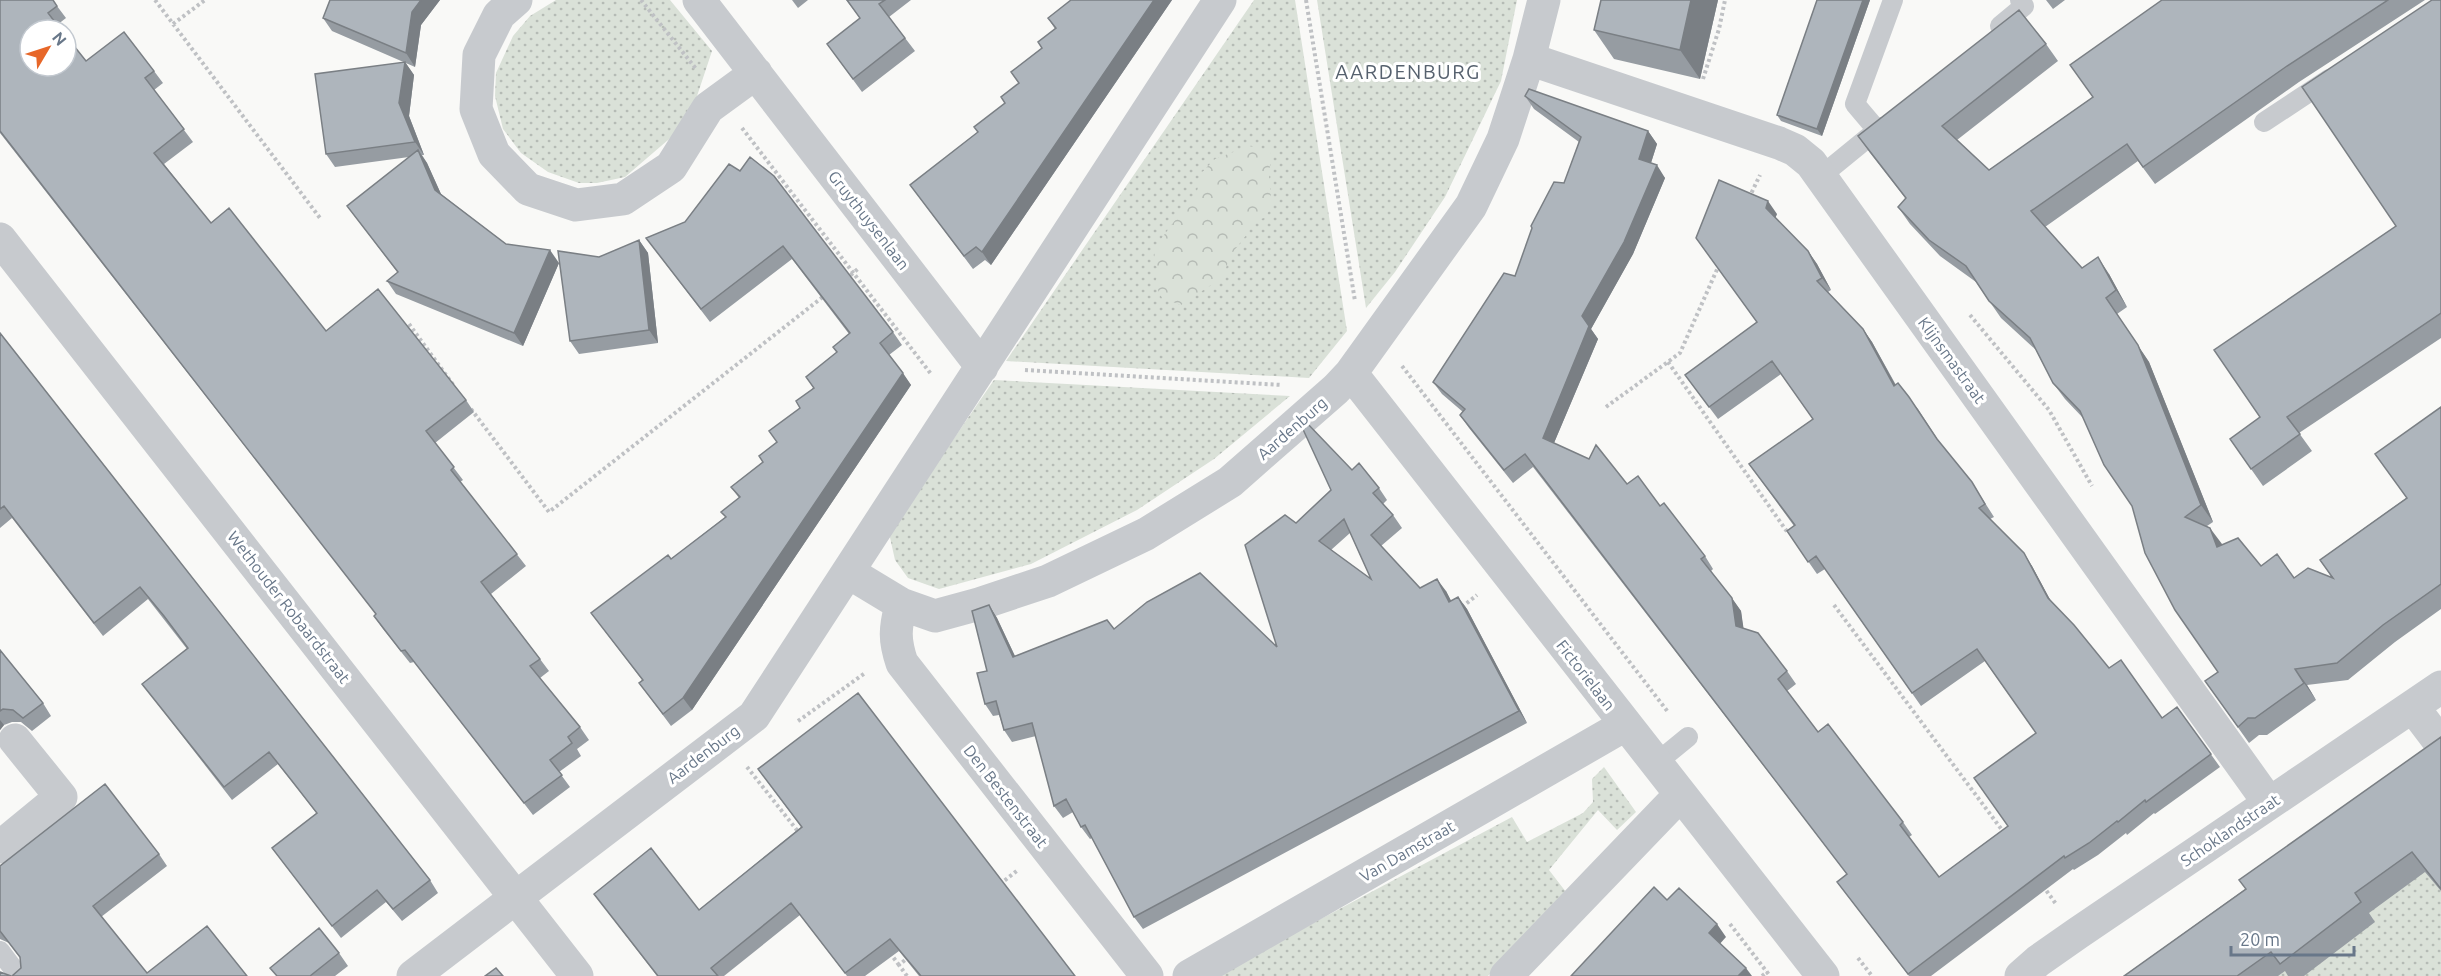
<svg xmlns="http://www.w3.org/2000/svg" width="2441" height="976" font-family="Ubuntu,sans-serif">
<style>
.grass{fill:url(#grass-dots)}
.forest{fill:url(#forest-crowns)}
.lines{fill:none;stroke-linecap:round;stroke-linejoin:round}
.path{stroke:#bfc1c4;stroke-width:4;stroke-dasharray:3 3;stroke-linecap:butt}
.lane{stroke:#c7cace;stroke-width:20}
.street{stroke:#c7cace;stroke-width:33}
.wall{fill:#969ca2;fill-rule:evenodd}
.shaded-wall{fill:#7a7f84}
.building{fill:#aeb5bc;stroke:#7a7f84;stroke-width:1.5;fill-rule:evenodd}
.labels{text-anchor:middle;stroke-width:6;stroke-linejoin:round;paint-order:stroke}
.street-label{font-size:16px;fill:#687789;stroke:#fff}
.quarter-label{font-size:20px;letter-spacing:1.5px;fill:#56616e;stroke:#fff}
</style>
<defs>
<pattern id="grass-dots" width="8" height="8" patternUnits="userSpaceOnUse" patternTransform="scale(1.5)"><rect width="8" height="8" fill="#dae1d8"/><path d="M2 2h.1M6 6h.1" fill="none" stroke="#b5bbb5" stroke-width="1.8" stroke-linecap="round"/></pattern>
<pattern id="forest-crowns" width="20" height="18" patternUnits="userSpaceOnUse" patternTransform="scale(1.5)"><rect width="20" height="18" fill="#dae1d8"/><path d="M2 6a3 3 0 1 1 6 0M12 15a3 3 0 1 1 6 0" fill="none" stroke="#b5bbb5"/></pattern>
</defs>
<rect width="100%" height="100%" fill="#f9f9f7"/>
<path class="grass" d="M 556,0 L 670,0 L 712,51 L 693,108 L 675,134 L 625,177 L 597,183 L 579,183 L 548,172 L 521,153 L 503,129 L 495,96 L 496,73 L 513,36 L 530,16 Z
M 1254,0 L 1295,0 L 1347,331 L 1309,378 L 1006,361 Z
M 1317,0 L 1517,0 L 1501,81 L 1445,197 L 1395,272 L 1366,308 Z
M 994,380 L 1290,396 L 1214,459 L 1137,510 L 1031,564 L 939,589 L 908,578 L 895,560 L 889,533 Z
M 1604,767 L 1636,812 L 1617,830 L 1598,810 L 1549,870 L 1566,892 L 1488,976 L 1219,976 L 1240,962 L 1512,817 L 1527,842 L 1583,813 L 1593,802 L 1592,779 Z
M 2441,853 L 2441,976 L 2274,976 Z"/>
<path class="forest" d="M 1249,146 L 1271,151 L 1269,179 L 1272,207 L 1264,218 L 1250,222 L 1247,234 L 1230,256 L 1223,277 L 1181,305 L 1162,298 L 1155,284 L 1159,269 L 1154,264 L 1155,247 L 1197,191 L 1202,172 L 1215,159 Z"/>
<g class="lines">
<path class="path" d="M 155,0 L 320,218
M 641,0 L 697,70
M 1306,0 L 1355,301
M 173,24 L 205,0
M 1703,79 L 1719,29 L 1725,0
M 742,128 L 931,374
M 1749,198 L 1760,175
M 846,279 L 859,268
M 1970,315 L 2049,410 L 2092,486
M 409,324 L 454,386
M 1668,362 L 1788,533
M 1402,366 L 1668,712
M 1025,370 L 1282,385
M 1606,407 L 1680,353 L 1719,265
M 471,409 L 549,512 L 824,296
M 1834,605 L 2005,834
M 1462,607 L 1477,595
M 798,721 L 865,673
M 747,767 L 800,834
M 1000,884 L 1018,870
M 2043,886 L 2056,904
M 1730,924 L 1770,976
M 890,953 L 899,965
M 1858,958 L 1872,976
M 907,976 L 899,965 L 910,956
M 1762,976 L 1767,972"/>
<path class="lane" d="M 2000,26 L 2024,6 L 2020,0
M 2264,122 L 2329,79
M 1877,130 L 1855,104 L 1893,0
M 1821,176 L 1881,127
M 1655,764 L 1688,737
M 0,951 L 18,975 L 17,976"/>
<path class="street" d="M 516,0 L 499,15 L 479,55 L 476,109 L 494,154 L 528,189 L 576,205 L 623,199 L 671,167 L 708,108 L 756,73
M 699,0 L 982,367
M 1529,59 L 1779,143 L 1795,150 L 1811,163 L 2269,803
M 0,239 L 577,976
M 1351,373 L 1823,976
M 848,572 L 901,604 L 935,616 L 979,604 L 1048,581 L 1146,534 L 1230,482 L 1336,389 L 1351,373 L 1471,206 L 1503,139 L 1529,59 L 1544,0
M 901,604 C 895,629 894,639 902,663 L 1147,976
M 2413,707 L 2441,744
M 0,847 L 61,797 L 15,740
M 413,976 L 754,716 L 1220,0
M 1189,976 L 1625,725
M 1506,976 L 1680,795
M 2021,976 L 2038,961 L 2078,933 L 2441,687"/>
</g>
<path class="wall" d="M 0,0 L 57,6 L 66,18 L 57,25 L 86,61 L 154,71 L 163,83 L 154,90 L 193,142 L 164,164 L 211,223 L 326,331 L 466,400 L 474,412 L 435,443 L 463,480 L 460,482 L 526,566 L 491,594 L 549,671 L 540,678 L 580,727 L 589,740 L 577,749 L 581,756 L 559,772 L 570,787 L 533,815 L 414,662 L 410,663 L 383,629 L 374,616 L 376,614 L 0,133 Z
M 330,0 L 440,0 L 421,25 L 415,67 L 332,31 L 323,18 Z
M 792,0 L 808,0 L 798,8 Z
M 846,0 L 911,0 L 889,17 L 915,51 L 862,92 L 827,44 L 860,18 Z
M 1071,0 L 1172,0 L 991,265 L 985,260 L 973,269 L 910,185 L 978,132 L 1005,103 L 1019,84 L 1011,72 L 1042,48 L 1055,29 L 1048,18 Z
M 1601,0 L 1718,0 L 1700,79 L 1614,59 L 1594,30 Z
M 1817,0 L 1870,0 L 1822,136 L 1781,121 L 1777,115 Z
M 2046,0 L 2065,0 L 2053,9 Z
M 2162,0 L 2425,0 L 2299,82 L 2155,184 L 2138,161 L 2045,227 L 2082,268 L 2109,274 L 2127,307 L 2117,314 L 2149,362 L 2213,522 L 2207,526 L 2222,545 L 2261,566 L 2294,578 L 2332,578 L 2320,560 L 2406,498 L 2441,407 L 2441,609 L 2395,642 L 2348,680 L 2307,685 L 2316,700 L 2267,735 L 2259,735 L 2249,743 L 2205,681 L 2218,672 L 2132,506 L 2084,419 L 2065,399 L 2053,383 L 2036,350 L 2001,318 L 1976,282 L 1940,256 L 1910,224 L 1898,207 L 1906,199 L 1870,153 L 1858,136 L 2046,44 L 2058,61 L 1957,140 L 1989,170 L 2093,97 Z
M 2441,0 L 2441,338 L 2299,433 L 2312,451 L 2263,486 L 2230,439 L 2260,417 L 2396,226 Z
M 405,62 L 414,75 L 409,116 L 424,155 L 422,155 L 427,163 L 441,194 L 506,244 L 559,263 L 523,346 L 396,294 L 387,281 L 398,273 L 347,206 L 409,157 L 335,167 L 326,154 Z
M 1525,96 L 1648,131 L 1657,144 L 1651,163 L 1665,178 L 1633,254 L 1591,329 L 1598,339 L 1554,443 L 1627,484 L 1660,506 L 1705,556 L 1713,569 L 1711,571 L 1741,611 L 1743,628 L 1787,671 L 1796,684 L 1787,691 L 1818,732 L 1903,822 L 1912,835 L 1909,837 L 1939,877 L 2008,826 L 2036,733 L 1985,661 L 1921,706 L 1825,569 L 1817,574 L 1787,531 L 1794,526 L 1749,464 L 1813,419 L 1781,374 L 1718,419 L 1685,375 L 1757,322 L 1696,238 L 1777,214 L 1775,218 L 1808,251 L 1817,264 L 1831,290 L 1828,292 L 1863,329 L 1872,342 L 1896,385 L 1918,409 L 1940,443 L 1972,482 L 1980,495 L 1994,517 L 1990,519 L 2032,566 L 2052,603 L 2109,668 L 2162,718 L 2177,707 L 2220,767 L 2155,814 L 2154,813 L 2127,835 L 2126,833 L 2098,855 L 2074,870 L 2073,869 L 1931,976 L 1909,976 L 1837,882 L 1847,874 L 1533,467 L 1513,483 L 1469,428 L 1460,415 L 1463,412 L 1442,394 L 1433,382 L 1515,276 L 1564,183 L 1579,142 L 1534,109 Z
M 729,164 L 893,332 L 902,345 L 889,355 L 911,385 L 692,710 L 671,726 L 639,683 L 642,680 L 591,613 L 671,559 L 725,517 L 739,498 L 731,487 L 763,462 L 849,334 L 792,259 L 710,322 L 655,250 L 646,238 L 685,222 Z
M 639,240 L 648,253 L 658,343 L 579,354 L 570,341 Z
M 0,333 L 430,880 L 438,893 L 402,921 L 386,902 L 341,938 L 272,848 L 317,814 L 301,793 L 278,764 L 232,800 L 142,684 L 187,649 L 148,599 L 103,636 L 12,518 L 0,528 Z
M 1352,470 L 1379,488 L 1387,500 L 1383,504 L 1393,515 L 1402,528 L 1381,546 L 1420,588 L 1446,591 L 1451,601 L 1458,597 L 1467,609 L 1527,723 L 1143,929 L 1134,917 L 1092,838 L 1090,839 L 1081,827 L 1073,812 L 1063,818 L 1054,806 L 1036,736 L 1012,742 L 1004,730 L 999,715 L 993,716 L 985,704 L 987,671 L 989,605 L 997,618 L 1015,656 L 1114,629 L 1277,647 L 1296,523 ZM 1350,533 L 1371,579 L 1331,550 Z
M 0,650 L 43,703 L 51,716 L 32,731 L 21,722 L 12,722 L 4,725 L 0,730 Z
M 2441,737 L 2441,891 L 2425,872 L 2369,913 L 2375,922 L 2304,976 L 2288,976 L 2285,971 L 2278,976 L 2124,976 L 2245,889 Z
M 758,769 L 1075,976 L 919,976 L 899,951 L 865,976 L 847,976 L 800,915 L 724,976 L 657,976 L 594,894 L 699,910 L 801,827 Z
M 159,854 L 167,866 L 101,917 L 147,973 L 12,976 L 21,968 L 20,958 L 9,943 L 0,939 L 0,866 Z
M 339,953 L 348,966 L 335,976 L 277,976 Z"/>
<path class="shaded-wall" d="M 421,0 L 440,0 L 421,25 L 415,67 L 406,53 L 412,12 Z
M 1154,0 L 1172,0 L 991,265 L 982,252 Z
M 1691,0 L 1718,0 L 1700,79 L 1680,50 Z
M 1863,0 L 1870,0 L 1822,136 L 1817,129 Z
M 405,62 L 414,75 L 409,116 L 424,155 L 415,142 L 399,103 Z
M 1648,131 L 1657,144 L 1648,172 L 1639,159 Z
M 418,150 L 427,163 L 445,203 L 435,190 Z
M 1657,165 L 1665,178 L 1633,254 L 1591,329 L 1598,339 L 1551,450 L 1543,438 L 1582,316 Z
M 1768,201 L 1777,214 L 1774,221 L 1766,208 Z
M 639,240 L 648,253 L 658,343 L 649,330 Z
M 550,250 L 559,263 L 523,346 L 514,333 Z
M 1808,251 L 1817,264 L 1831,290 L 1822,278 Z
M 2098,257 L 2109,274 L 2127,307 L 2116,290 Z
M 2106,298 L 2149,362 L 2213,522 L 2201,505 Z
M 1863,329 L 1872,342 L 1903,399 L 1894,386 Z
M 903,373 L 911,385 L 692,710 L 683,698 Z
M 2210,528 L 2222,544 L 2229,563 L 2217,547 Z
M 2024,553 L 2032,566 L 2056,611 L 2048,598 Z
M 1437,579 L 1446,591 L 1458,614 L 1449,602 Z
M 1458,597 L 1467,609 L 1527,723 L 1519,711 Z
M 1732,598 L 1741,611 L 1745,638 L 1736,626 Z
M 989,605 L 997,618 L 1021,669 L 1013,657 Z
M 2295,669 L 2307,685 L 2316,700 L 2304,683 Z
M 0,720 L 4,725 L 0,730 Z
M 1717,924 L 1726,937 L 1718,946 L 1709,933 Z
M 1746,968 L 1752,976 L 1738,976 Z"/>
<path class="building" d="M 0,0 L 53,0 L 57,6 L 48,13 L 61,30 L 30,30 L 30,66 L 66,66 L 66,36 L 86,61 L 124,32 L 154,71 L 145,78 L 184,129 L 154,153 L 211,223 L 229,208 L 326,331 L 378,289 L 466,400 L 426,431 L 454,467 L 451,470 L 517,554 L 481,582 L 540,659 L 530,666 L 580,727 L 568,737 L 572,743 L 550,760 L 562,775 L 524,803 L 405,650 L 401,651 L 374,616 L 376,614 L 0,131 Z
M 330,0 L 421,0 L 412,12 L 406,53 L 323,18 Z
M 847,0 L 885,0 L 879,4 L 905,38 L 853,79 L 827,44 L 860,18 Z
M 1071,0 L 1154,0 L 982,252 L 976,247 L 964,256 L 910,185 L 978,132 L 974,127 L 1005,103 L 1001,97 L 1019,83 L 1011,72 L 1042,48 L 1038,42 L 1056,28 L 1048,18 Z
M 1601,0 L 1691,0 L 1680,50 L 1594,30 Z
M 1817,0 L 1863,0 L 1817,129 L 1777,115 Z
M 2162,0 L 2388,0 L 2287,66 L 2143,167 L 2127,144 L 2031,211 L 2082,268 L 2098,257 L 2116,290 L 2106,298 L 2138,345 L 2201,505 L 2185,517 L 2210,528 L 2217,547 L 2238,538 L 2261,566 L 2277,554 L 2294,578 L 2308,568 L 2333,578 L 2320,560 L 2407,498 L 2375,454 L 2441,407 L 2441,584 L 2383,625 L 2337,663 L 2295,669 L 2304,683 L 2255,718 L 2248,718 L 2238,727 L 2205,681 L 2218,672 L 2175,610 L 2145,553 L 2132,506 L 2104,465 L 2080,411 L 2053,383 L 2030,338 L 1989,301 L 1966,266 L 1929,240 L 1898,207 L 1906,198 L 1858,136 L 2019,10 L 2046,44 L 1942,126 L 1989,170 L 2093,97 L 2070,65 Z
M 2432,0 L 2441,0 L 2441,313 L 2287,417 L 2300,434 L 2251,469 L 2230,439 L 2260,417 L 2214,350 L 2396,226 L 2302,87 Z
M 405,62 L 399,103 L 415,142 L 326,154 L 315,74 Z
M 1529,89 L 1648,131 L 1639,159 L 1657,165 L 1624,242 L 1582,316 L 1589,326 L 1543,438 L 1589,459 L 1596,445 L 1627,484 L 1638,476 L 1660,506 L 1664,503 L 1705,556 L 1701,559 L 1732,598 L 1736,626 L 1758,633 L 1787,671 L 1778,679 L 1818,732 L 1828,724 L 1903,822 L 1900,825 L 1939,877 L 2008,826 L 1974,778 L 2036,733 L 1977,649 L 1912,693 L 1816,556 L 1808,562 L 1787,531 L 1795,525 L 1749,464 L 1813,419 L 1772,361 L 1709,407 L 1685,375 L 1757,322 L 1696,238 L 1719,180 L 1768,201 L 1766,208 L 1808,251 L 1822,278 L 1817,281 L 1863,329 L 1894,386 L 1898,383 L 1909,397 L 1937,439 L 1972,482 L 1985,504 L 1979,508 L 2024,553 L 2048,598 L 2074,625 L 2109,668 L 2121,660 L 2162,718 L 2177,707 L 2211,754 L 2146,802 L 2145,800 L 2118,822 L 2117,821 L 2089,843 L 2065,858 L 2064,856 L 1908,974 L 1837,882 L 1847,874 L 1525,454 L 1504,470 L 1460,415 L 1465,409 L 1433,382 L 1504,273 L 1515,276 L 1532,228 L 1531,226 L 1554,182 L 1564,183 L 1581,137 L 1525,96 Z
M 418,150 L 435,190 L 506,244 L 550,250 L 514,333 L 387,281 L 398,272 L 347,206 Z
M 750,157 L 774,176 L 893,332 L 880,343 L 903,373 L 683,698 L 663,714 L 639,683 L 643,680 L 591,613 L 668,555 L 671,559 L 726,517 L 721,512 L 740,497 L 731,487 L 763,462 L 759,456 L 777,442 L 769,431 L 800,408 L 796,401 L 814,388 L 806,377 L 837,352 L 833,347 L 850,333 L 783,246 L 701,309 L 646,238 L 685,222 L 729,164 L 740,171 Z
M 639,240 L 649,330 L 570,341 L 558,251 L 599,257 Z
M 0,333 L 430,880 L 393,909 L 377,890 L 332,926 L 272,848 L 317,813 L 292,781 L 269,752 L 224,787 L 142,684 L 188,648 L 164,616 L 140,587 L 94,623 L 4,506 L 0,509 Z
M 1305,421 L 1352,470 L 1359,463 L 1379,488 L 1373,493 L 1393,515 L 1371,535 L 1420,588 L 1437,579 L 1449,602 L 1458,597 L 1519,711 L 1134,917 L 1085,825 L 1081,827 L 1066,799 L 1054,806 L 1032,723 L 1004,730 L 996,701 L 985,704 L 977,673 L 987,671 L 972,611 L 989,605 L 1013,657 L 1107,620 L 1114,629 L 1147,602 L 1200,573 L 1277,647 L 1245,545 L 1285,515 L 1296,523 L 1331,490 L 1301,425 ZM 1344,519 L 1371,579 L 1319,541 Z
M 0,650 L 43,703 L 23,718 L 13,710 L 3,709 L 0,711 Z
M 858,693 L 1075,976 L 921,976 L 890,939 L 845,973 L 791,903 L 711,968 L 718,976 L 658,976 L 594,894 L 651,848 L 699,910 L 802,827 L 758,769 Z
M 2441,737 L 2441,889 L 2412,852 L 2355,893 L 2361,902 L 2280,964 L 2271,952 L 2237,976 L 2124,976 L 2246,889 L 2239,880 Z
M 105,784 L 159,854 L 93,906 L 147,973 L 207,926 L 247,976 L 12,976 L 21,968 L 20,957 L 0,931 L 0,866 Z
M 1654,887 L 1667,900 L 1679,888 L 1717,924 L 1709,933 L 1746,968 L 1738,976 L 1571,976 Z
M 319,928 L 339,953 L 310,976 L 277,976 L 270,968 Z
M 496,968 L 503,976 L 485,976 Z
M 0,972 L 11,976 L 0,976 Z"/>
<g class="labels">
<g class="street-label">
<text transform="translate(869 220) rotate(52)" y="6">Gruythuysenlaan</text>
<text transform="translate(1952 360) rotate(54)" y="6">Klijnsmastraat</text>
<text transform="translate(1292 428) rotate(-41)" y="6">Aardenburg</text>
<text transform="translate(289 607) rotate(52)" y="6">Wethouder Robaardstraat</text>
<text transform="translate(1586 675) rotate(52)" y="6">Fictorielaan</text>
<text transform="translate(703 754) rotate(-37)" y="6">Aardenburg</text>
<text transform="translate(1006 796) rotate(52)" y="6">Den Bestenstraat</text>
<text transform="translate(2230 830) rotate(-34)" y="6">Schoklandstraat</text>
<text transform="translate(1407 851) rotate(-30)" y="6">Van Damstraat</text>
</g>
<g class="quarter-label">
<text x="1408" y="79">AARDENBURG</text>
</g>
</g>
<g transform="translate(48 48) rotate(51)"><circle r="28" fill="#ffffff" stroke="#c3c9d0" stroke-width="1.5"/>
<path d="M0-4.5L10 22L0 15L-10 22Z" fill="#e76729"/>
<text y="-9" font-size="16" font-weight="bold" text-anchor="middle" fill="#687789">N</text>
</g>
<path d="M2231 946v9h123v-9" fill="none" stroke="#687789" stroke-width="3"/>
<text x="2240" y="946" font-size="18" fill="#687789" stroke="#ffffff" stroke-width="4.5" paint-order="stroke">20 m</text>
</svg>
